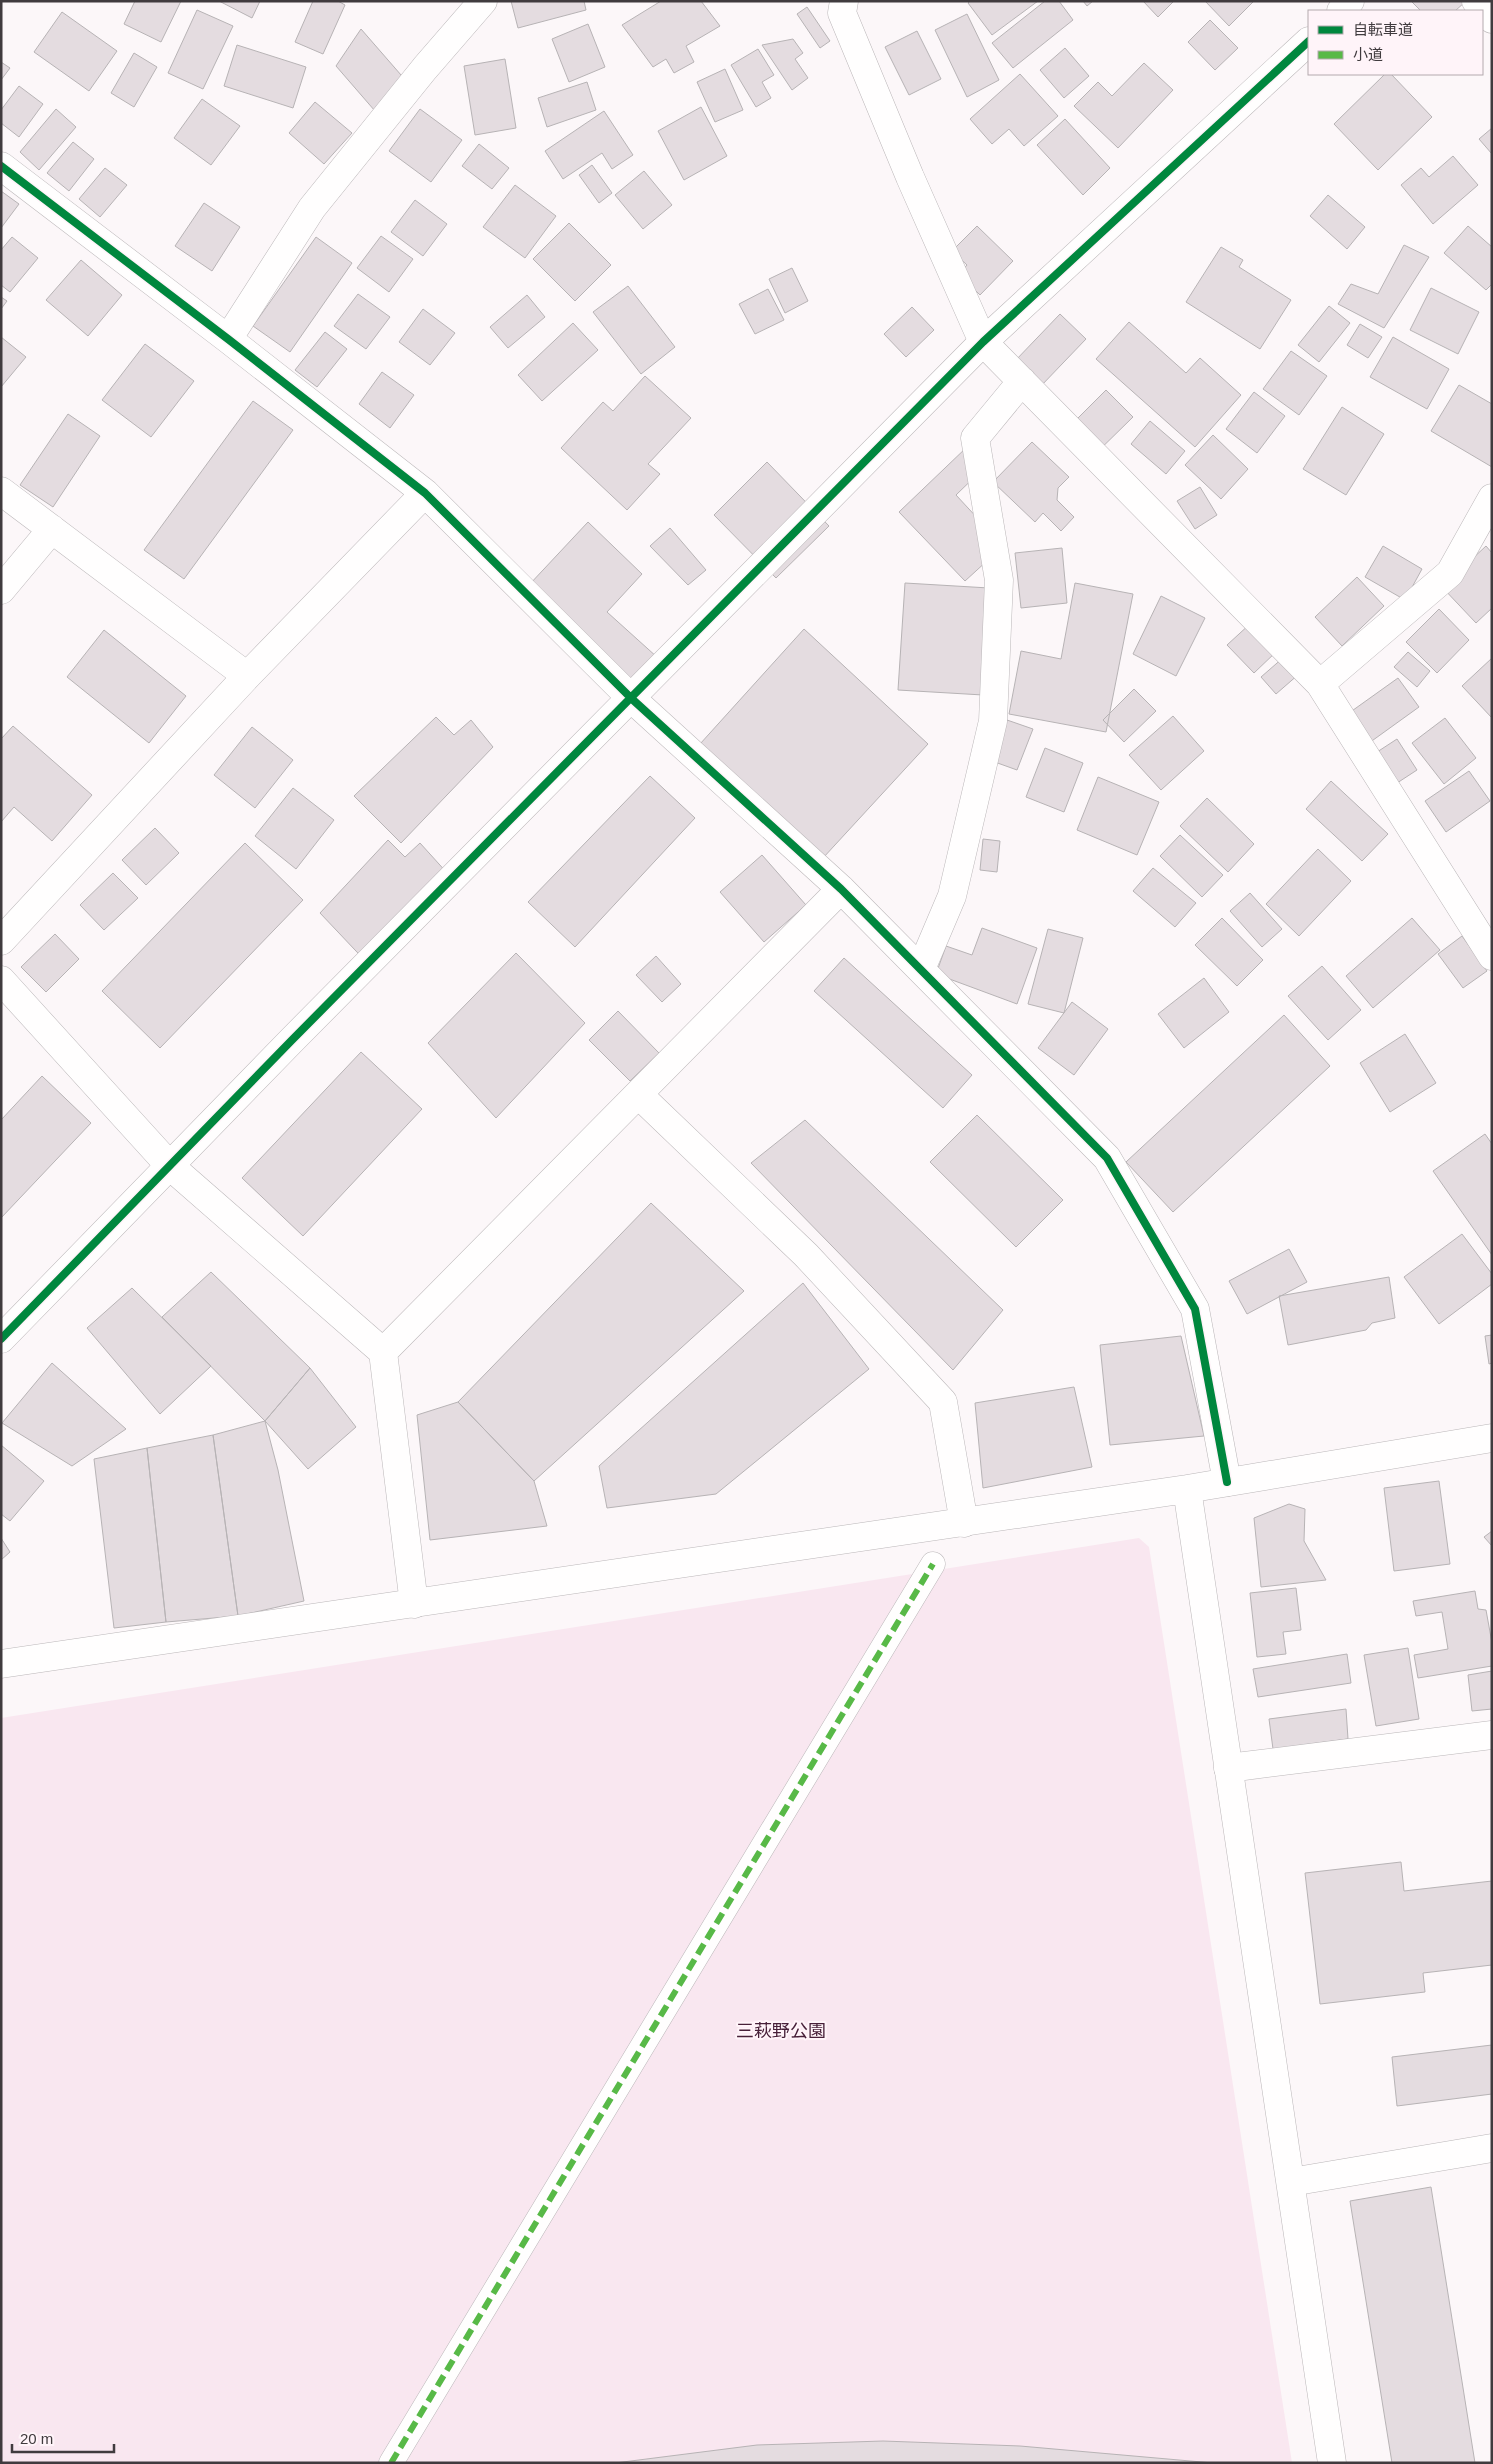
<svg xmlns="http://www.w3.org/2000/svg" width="1493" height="2464" font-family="Arial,'Noto Sans JP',sans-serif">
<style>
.green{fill:#f9e7f0}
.building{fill:#e4dce0;stroke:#b7b3b5}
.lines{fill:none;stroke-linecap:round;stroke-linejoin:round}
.pedestrian-casing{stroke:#bbb7b9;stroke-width:25}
.minor-casing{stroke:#bbb7b9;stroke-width:29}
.tertiary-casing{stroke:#bbb7b9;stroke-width:29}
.pedestrian{stroke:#fffefe;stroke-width:24}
.minor{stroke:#fffefe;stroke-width:28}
.tertiary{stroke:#fffefe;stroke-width:28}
.quiet{stroke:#58b947;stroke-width:6;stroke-dasharray:12 6;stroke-linecap:butt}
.cycleway-casing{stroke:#fff4f9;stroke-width:11}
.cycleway{stroke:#00873e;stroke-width:8}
.labels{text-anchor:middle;stroke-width:4;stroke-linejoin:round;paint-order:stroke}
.park-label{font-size:18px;fill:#482039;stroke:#fff4f9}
</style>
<rect width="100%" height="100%" fill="#fcf7f9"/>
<path class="green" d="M 1139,1538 L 1149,1547 L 1292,2463 L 1,2463 L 1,1718 Z"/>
<path class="building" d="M 135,1 L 181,1 L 161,42 L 124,24 Z
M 219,1 L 260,1 L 252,18 Z
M 313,1 L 338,1 L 345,5 L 323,54 L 295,42 Z
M 511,1 L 584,1 L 586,10 L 518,28 Z
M 661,1 L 701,1 L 720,26 L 686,46 L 694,62 L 674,73 L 666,59 L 653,67 L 622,25 Z
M 970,1 L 1038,1 L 992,35 L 968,3 Z
M 1045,1 L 1059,1 L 1073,20 L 1013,68 L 992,43 Z
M 1083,1 L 1093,1 L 1087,6 Z
M 1143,1 L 1172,1 L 1173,2 L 1158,17 Z
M 1205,1 L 1252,1 L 1253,2 L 1229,26 Z
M 1411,1 L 1464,1 L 1465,2 L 1455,11 L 1421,11 Z
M 807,7 L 830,41 L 820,48 L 797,14 Z
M 197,10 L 233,26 L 203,89 L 168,73 Z
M 62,12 L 117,51 L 89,91 L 34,52 Z
M 967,14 L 999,80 L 967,97 L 935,30 Z
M 1210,20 L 1238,48 L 1215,70 L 1188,42 Z
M 588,24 L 605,67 L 569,82 L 552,39 Z
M 361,29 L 408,83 L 375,111 L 336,66 Z
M 917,31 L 941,79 L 909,95 L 885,47 Z
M 793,39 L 803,53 L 795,59 L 808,78 L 792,90 L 762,45 Z
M 237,45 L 306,67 L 293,108 L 224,86 Z
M 1065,48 L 1089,76 L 1064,98 L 1040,70 Z
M 758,49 L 774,75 L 762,82 L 771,98 L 756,107 L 731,65 Z
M 134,53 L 157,67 L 134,107 L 111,93 Z
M 505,59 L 516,128 L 475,135 L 464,66 Z
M 1,62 L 10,68 L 1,80 Z
M 1144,63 L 1173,90 L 1118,148 L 1074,106 L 1098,82 L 1112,96 Z
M 725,69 L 743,110 L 715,122 L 697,82 Z
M 1020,74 L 1058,116 L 1024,146 L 1009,129 L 992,144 L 970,119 Z
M 1385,74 L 1391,74 L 1432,117 L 1378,170 L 1334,124 Z
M 587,82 L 596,110 L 547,127 L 538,98 Z
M 19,86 L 43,104 L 19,137 L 1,123 L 1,110 Z
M 202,99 L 240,126 L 211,165 L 174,138 Z
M 315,102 L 352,133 L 324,164 L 289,133 Z
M 701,107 L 727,156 L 684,180 L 658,131 Z
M 56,109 L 76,127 L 39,170 L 20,152 Z
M 420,109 L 462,140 L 431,182 L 389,151 Z
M 604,111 L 633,155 L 612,169 L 602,153 L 563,179 L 545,151 Z
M 1065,119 L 1110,168 L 1083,195 L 1037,145 Z
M 1492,128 L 1492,154 L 1479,139 Z
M 73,142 L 94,159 L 69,191 L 47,173 Z
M 479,144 L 509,168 L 492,189 L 462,166 Z
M 1453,156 L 1478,185 L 1433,224 L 1401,185 L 1421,168 L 1429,177 Z
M 592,165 L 612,193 L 599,203 L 579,175 Z
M 105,168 L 127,185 L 100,217 L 79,199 Z
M 644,171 L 672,205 L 643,229 L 615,195 Z
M 515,185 L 556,216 L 525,258 L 483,227 Z
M 1,191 L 19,204 L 1,228 Z
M 1328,195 L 1365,227 L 1347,249 L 1310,216 Z
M 415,200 L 447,224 L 423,256 L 391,232 Z
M 204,203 L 240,227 L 212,271 L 175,246 Z
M 569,223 L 611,265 L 575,301 L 533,259 Z
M 977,226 L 1013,261 L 980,295 L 959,274 L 967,265 L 952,251 Z
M 1468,226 L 1492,247 L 1492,284 L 1486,290 L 1444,253 Z
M 381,236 L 413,259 L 389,292 L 357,268 Z
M 12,237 L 38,258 L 10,292 L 1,285 L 1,250 Z
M 316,237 L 352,263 L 290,352 L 253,326 Z
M 1404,245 L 1429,257 L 1384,328 L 1338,304 L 1351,284 L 1378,294 Z
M 1221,247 L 1243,260 L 1239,267 L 1291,300 L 1260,349 L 1186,302 Z
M 81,260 L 122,295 L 88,336 L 46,300 Z
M 792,268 L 808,301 L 785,313 L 769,279 Z
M 628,286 L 675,347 L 641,374 L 593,312 Z
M 1431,288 L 1479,312 L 1458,354 L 1410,330 Z
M 768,289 L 784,320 L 755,334 L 739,304 Z
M 358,294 L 390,317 L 366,349 L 334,326 Z
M 527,295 L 545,317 L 508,348 L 490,327 Z
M 1,297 L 7,301 L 1,309 Z
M 1329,306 L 1350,323 L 1319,362 L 1298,345 Z
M 912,307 L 934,330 L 906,357 L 884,334 Z
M 423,309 L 455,333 L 430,365 L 399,342 Z
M 1060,314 L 1086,339 L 1040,387 L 1014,362 Z
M 1129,322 L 1186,373 L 1200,358 L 1241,395 L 1195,447 L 1096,359 Z
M 573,323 L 598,350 L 542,401 L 518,375 Z
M 1360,324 L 1382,337 L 1368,358 L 1347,345 Z
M 325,332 L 347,349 L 317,387 L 295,370 Z
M 1,337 L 26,357 L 1,387 Z
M 1393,337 L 1449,369 L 1427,409 L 1370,377 Z
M 145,344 L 194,381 L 151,437 L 102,400 Z
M 1291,351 L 1327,376 L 1299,415 L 1263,389 Z
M 382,372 L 414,395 L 390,428 L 359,404 Z
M 645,376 L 691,418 L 648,464 L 660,474 L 627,510 L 561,448 L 603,402 L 613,411 Z
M 1459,385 L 1492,404 L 1492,467 L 1431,431 Z
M 1106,390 L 1133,417 L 1085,464 L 1059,437 Z
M 1254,392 L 1285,416 L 1257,453 L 1226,429 Z
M 253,401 L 293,430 L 184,579 L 144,550 Z
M 1342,407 L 1384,434 L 1346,495 L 1303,469 Z
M 68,414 L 100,436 L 53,507 L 20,485 Z
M 1150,421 L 1185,451 L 1166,474 L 1131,444 Z
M 1213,435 L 1248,469 L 1221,499 L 1185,465 Z
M 1032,442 L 1069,477 L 1058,488 L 1057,500 L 1074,517 L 1061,531 L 1043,513 L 1035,522 L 993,482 Z
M 968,446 L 987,465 L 956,495 L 981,522 L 988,560 L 965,581 L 899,512 Z
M 767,462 L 829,526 L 776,578 L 714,515 Z
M 1200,487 L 1217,515 L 1195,529 L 1177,501 Z
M 588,522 L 642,574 L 607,612 L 668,667 L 639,701 L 514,601 Z
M 670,528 L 706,570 L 688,585 L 650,546 Z
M 1383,546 L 1422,569 L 1405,600 L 1365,577 Z
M 1486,546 L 1492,553 L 1492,608 L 1476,623 L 1442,587 Z
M 1062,548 L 1067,603 L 1021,608 L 1015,553 Z
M 1357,577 L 1384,606 L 1342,646 L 1315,617 Z
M 905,583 L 989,588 L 983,695 L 898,690 Z
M 1075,583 L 1133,594 L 1106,732 L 1009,714 L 1021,651 L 1061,659 Z
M 1161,596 L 1205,618 L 1176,676 L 1133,654 Z
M 1439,609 L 1469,640 L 1437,673 L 1406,642 Z
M 1251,623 L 1277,651 L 1254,673 L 1227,645 Z
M 804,629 L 928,744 L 823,858 L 700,744 Z
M 104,630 L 186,696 L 149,743 L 67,677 Z
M 1408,652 L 1430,671 L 1417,687 L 1394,667 Z
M 1284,657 L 1299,674 L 1276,694 L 1261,677 Z
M 1492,658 L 1492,718 L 1462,686 Z
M 1398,678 L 1419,707 L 1369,743 L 1349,713 Z
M 1134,689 L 1156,711 L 1124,742 L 1103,720 Z
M 1173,716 L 1204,751 L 1161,790 L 1129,755 Z
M 436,717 L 454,735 L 471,720 L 493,747 L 401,843 L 354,796 Z
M 1445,718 L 1476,758 L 1444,784 L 1412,743 Z
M 1007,720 L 1033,729 L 1017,770 L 992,761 Z
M 13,726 L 92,795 L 52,841 L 14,807 L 1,822 L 1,739 Z
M 252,727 L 293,760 L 255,808 L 214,775 Z
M 1397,739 L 1417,770 L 1394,785 L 1374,754 Z
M 1045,748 L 1083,763 L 1064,812 L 1026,797 Z
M 1469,771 L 1490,801 L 1446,832 L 1425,801 Z
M 650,776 L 695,818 L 575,947 L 528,902 Z
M 1098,777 L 1159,802 L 1137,855 L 1077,830 Z
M 1331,781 L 1388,834 L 1362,861 L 1306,809 Z
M 293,788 L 334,820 L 296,869 L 255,836 Z
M 1207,798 L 1254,844 L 1228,872 L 1180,826 Z
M 155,828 L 179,853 L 146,885 L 122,860 Z
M 1180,835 L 1223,875 L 1202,897 L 1160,856 Z
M 983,839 L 1000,841 L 997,872 L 980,870 Z
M 388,840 L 405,857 L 420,843 L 458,885 L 373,969 L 320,913 Z
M 245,843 L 303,900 L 160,1048 L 102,991 Z
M 1318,849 L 1351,881 L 1299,936 L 1266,904 Z
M 762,855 L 806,905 L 764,942 L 720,892 Z
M 1153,868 L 1196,903 L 1175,927 L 1133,891 Z
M 113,873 L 138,898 L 104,930 L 80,905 Z
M 1250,893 L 1282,929 L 1262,947 L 1230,911 Z
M 1222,918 L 1263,960 L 1237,986 L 1195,945 Z
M 1412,918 L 1440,950 L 1373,1008 L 1346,976 Z
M 982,928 L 1037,948 L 1017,1004 L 936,974 L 946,946 L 972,955 Z
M 1048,929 L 1083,938 L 1064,1013 L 1028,1004 Z
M 55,934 L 79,959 L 46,992 L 21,967 Z
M 1462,936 L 1487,971 L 1463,988 L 1438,954 Z
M 516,953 L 585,1023 L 496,1118 L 428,1043 Z
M 656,956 L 681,984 L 662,1002 L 636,975 Z
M 844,958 L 972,1075 L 943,1108 L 814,991 Z
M 1322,966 L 1361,1010 L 1328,1040 L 1288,996 Z
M 1204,978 L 1229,1012 L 1184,1048 L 1158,1014 Z
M 1072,1002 L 1108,1029 L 1074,1075 L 1038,1048 Z
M 618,1011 L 659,1053 L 630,1081 L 589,1040 Z
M 1284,1015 L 1330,1066 L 1173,1212 L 1126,1162 Z
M 1405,1034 L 1436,1083 L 1390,1112 L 1360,1063 Z
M 361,1052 L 422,1109 L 303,1236 L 242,1178 Z
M 42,1076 L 91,1123 L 1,1218 L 1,1120 Z
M 977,1115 L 1063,1200 L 1016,1247 L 930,1162 Z
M 805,1120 L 1003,1310 L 953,1370 L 751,1163 Z
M 1485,1134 L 1492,1144 L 1492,1255 L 1433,1171 Z
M 651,1203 L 744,1291 L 534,1481 L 458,1402 Z
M 1462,1234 L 1492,1274 L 1492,1284 L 1439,1324 L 1404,1277 Z
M 1289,1249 L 1307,1282 L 1247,1314 L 1229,1281 Z
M 211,1272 L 310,1368 L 265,1421 L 162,1317 Z
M 1389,1277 L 1395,1318 L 1372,1323 L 1366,1330 L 1288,1345 L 1279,1296 Z
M 803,1283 L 869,1369 L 716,1494 L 607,1508 L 599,1466 Z
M 132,1288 L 211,1366 L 160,1414 L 87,1328 Z
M 1492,1335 L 1492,1363 L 1489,1364 L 1485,1336 Z
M 1181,1336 L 1204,1436 L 1110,1445 L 1100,1345 Z
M 52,1363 L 126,1429 L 72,1466 L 2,1423 Z
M 310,1368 L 356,1427 L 308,1469 L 265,1421 Z
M 1074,1387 L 1092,1467 L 983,1488 L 975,1403 Z
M 458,1402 L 534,1481 L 547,1526 L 430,1540 L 417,1415 Z
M 265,1421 L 278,1470 L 304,1601 L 238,1616 L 213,1435 Z
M 213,1435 L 238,1616 L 166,1622 L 147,1448 Z
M 1,1445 L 44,1481 L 10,1521 L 1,1514 Z
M 147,1448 L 166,1622 L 114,1628 L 94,1459 Z
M 1439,1481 L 1450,1564 L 1394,1571 L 1384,1488 Z
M 1289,1504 L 1305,1509 L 1304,1541 L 1326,1580 L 1261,1587 L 1254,1518 Z
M 1492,1531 L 1492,1546 L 1484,1537 Z
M 1,1538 L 10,1552 L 1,1560 Z
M 1296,1588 L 1301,1630 L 1283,1632 L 1286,1654 L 1257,1657 L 1250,1593 Z
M 1475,1591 L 1478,1609 L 1486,1610 L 1492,1643 L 1492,1666 L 1418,1678 L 1414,1655 L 1448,1649 L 1442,1612 L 1416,1616 L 1413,1601 Z
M 1408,1648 L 1419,1719 L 1376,1726 L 1364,1655 Z
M 1347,1654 L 1351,1683 L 1258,1697 L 1253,1669 Z
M 1492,1671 L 1492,1709 L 1472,1711 L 1468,1675 Z
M 1346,1709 L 1348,1739 L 1273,1749 L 1269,1719 Z
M 1401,1862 L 1404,1891 L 1492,1881 L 1492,1965 L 1423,1973 L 1425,1992 L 1320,2004 L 1305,1873 Z
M 1492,2045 L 1492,2094 L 1397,2106 L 1392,2057 Z
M 1431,2187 L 1475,2463 L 1392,2463 L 1350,2201 Z
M 883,2441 L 1020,2446 L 1213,2463 L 615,2463 L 757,2445 Z"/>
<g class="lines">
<defs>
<path id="pedestrian" d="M 391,2463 L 933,1564"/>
<path id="minor" d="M 844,1 L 842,13 L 910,177 L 983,342 L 1320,684 L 1492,956
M 1476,1 L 1492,19
M 1,166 L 228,339 L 425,493 L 632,699 L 841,889 L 1107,1158 L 1195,1309 L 1227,1482
M 228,339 L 312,208 L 425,68 L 483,1
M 1,491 L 247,676
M 1,590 L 52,529
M 1320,684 L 1450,573 L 1492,498
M 1,941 L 247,676 L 425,493
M 921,969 L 952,896 L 993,721 L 999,580 L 975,438 L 1022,381
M 1,980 L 170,1166 L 383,1352 L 414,1604
M 639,1095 L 806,1255 L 943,1402 L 964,1523
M 383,1352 L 841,889
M 1228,1768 L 1492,1735
M 1291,2182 L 1492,2148"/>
<path id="tertiary" d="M 1341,11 L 1350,1
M 1,1339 L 292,1040 L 983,342 L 1309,41
M 1187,1489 L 1332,2463
M 1,1664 L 1187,1489 L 1492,1438"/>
</defs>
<use href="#pedestrian" class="pedestrian-casing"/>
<use href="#minor" class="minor-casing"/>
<use href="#tertiary" class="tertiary-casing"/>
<use href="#pedestrian" class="pedestrian"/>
<use href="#minor" class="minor"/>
<use href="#tertiary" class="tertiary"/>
<path class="quiet" d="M 391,2463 L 933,1564"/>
<defs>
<path id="cycleway" d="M 1,166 L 228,339 L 425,493 L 632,699 L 841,889 L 1107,1158 L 1195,1309 L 1227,1482
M 1,1339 L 292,1040 L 983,342 L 1309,41"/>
</defs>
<use href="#cycleway" class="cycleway-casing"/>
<use href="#cycleway" class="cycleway"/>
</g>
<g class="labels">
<g class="park-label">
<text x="781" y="2037">三萩野公園</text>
</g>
</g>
<rect width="1493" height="2464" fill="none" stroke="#403b3e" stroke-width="5"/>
<rect x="1308" y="10" width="175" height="65" fill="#fff4f9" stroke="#b3aaae"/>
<rect x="1318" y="26" width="25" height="8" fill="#00873e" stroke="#b3aaae"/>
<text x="1353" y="35" font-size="15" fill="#403b3e">自転車道</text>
<rect x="1318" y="51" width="25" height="8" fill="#58b947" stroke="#b3aaae"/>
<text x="1353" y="60" font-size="15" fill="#403b3e">小道</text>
<path d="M12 2444v8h102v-8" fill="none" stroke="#403b3e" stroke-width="2.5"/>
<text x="20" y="2444" font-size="15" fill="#403b3e" stroke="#fff4f9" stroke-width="4" paint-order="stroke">20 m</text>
</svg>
